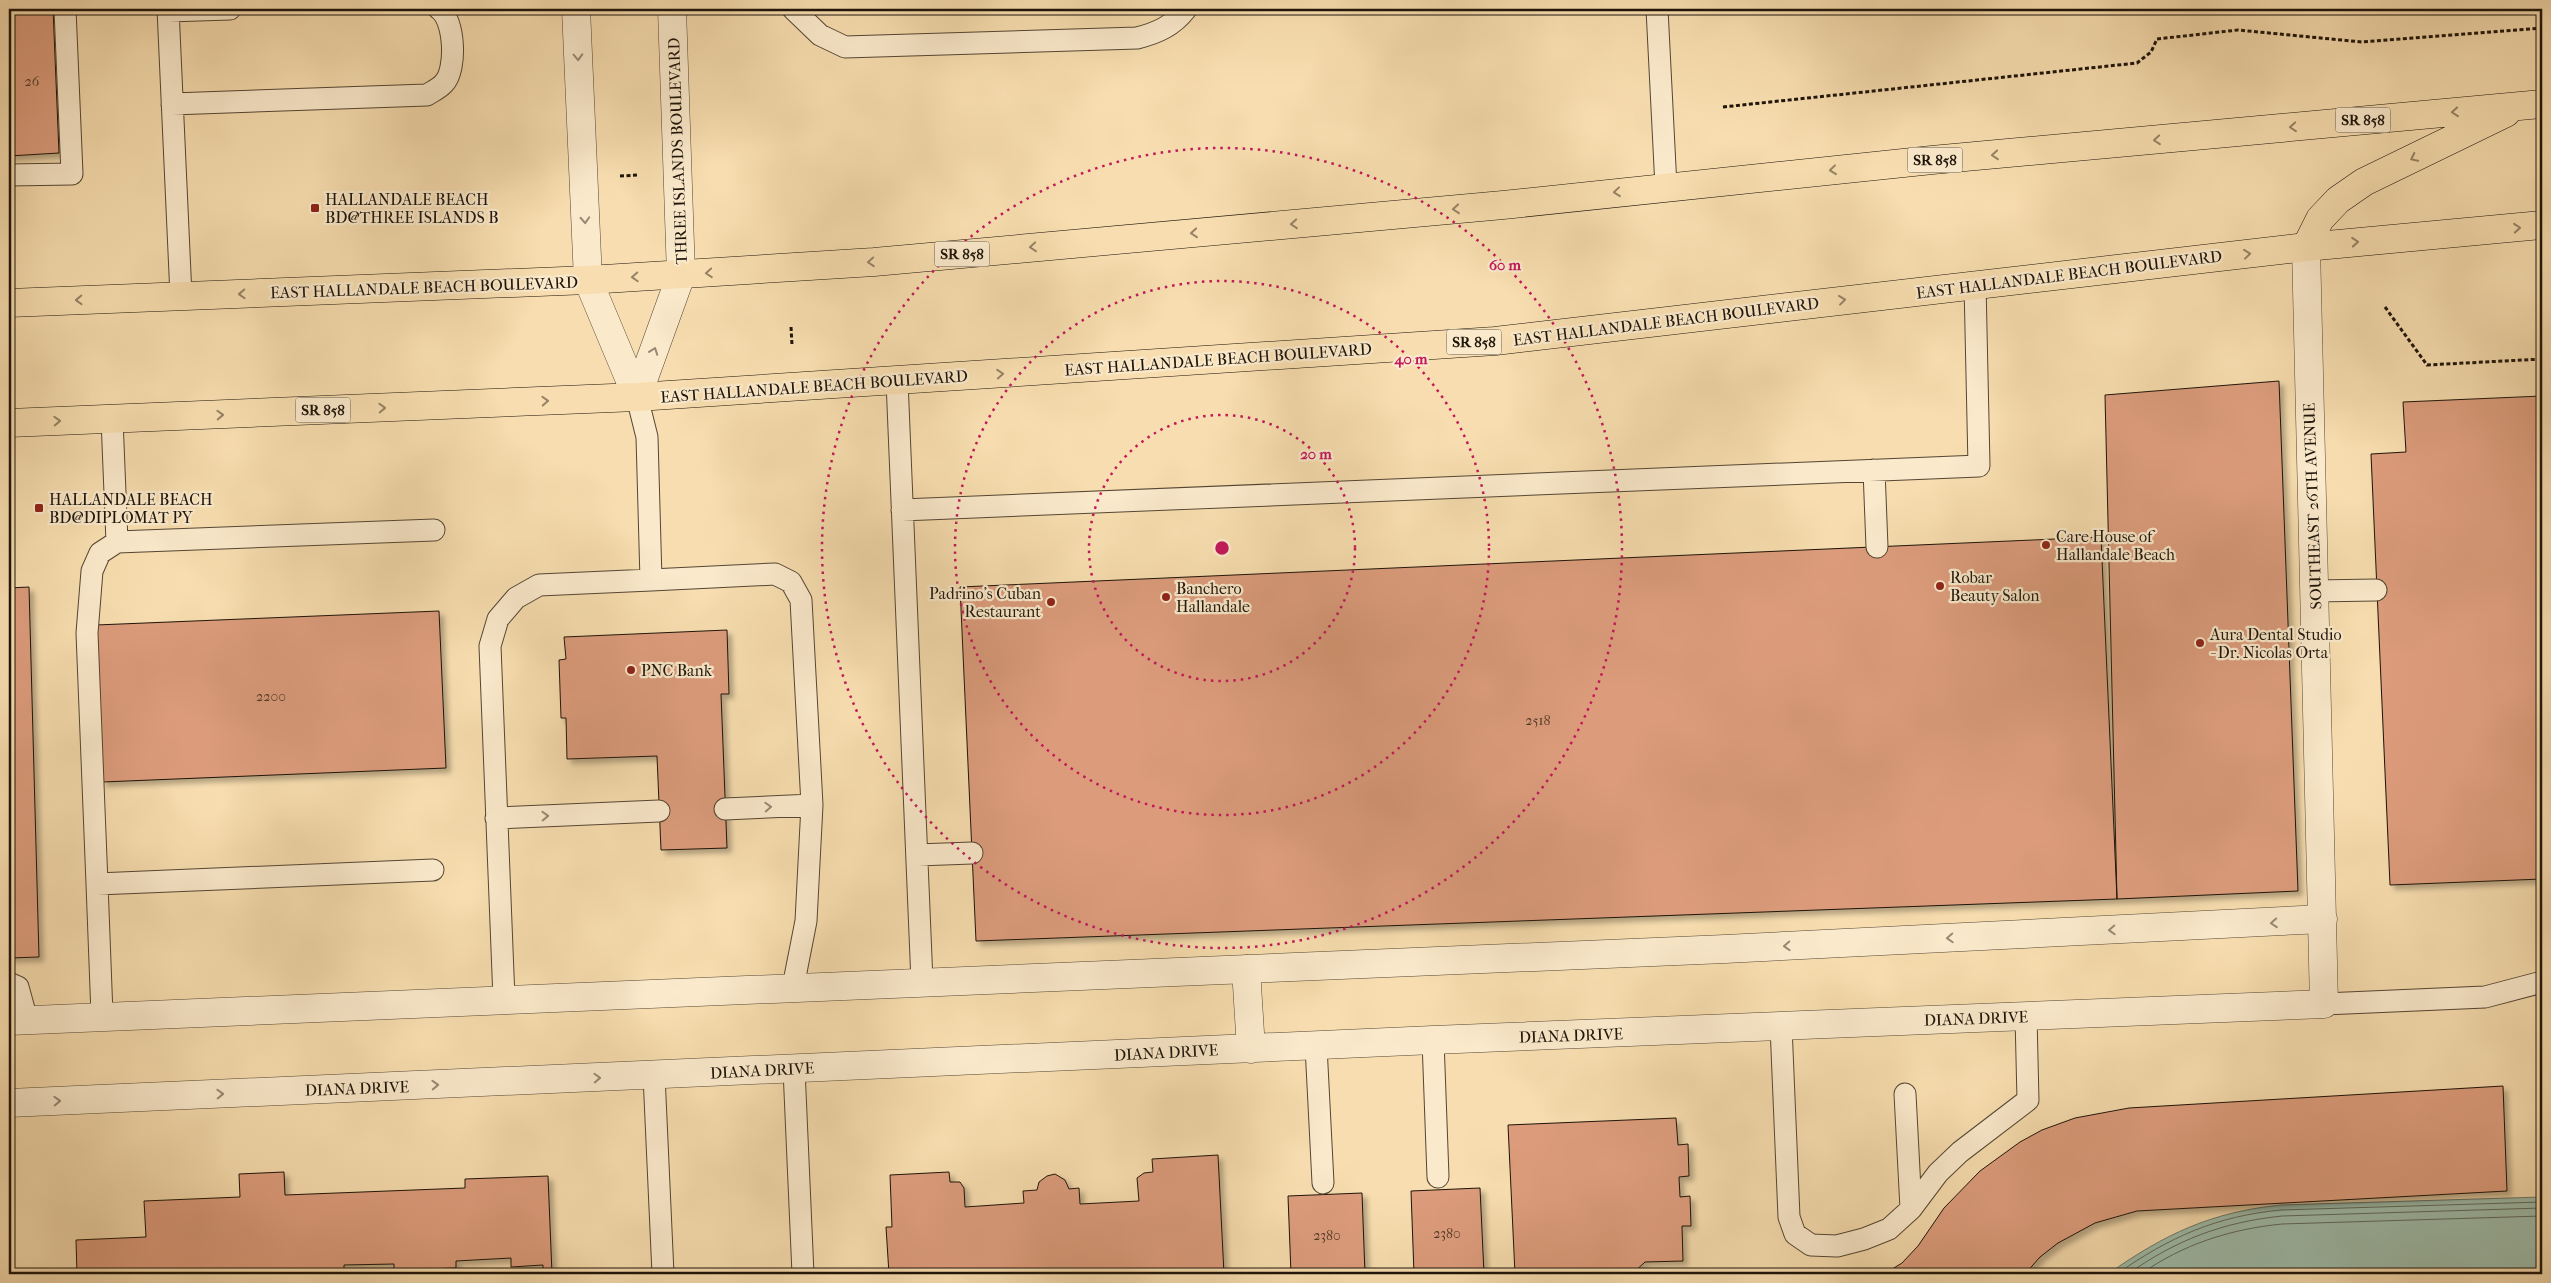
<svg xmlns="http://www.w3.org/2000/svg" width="2551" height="1283" font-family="'IM FELL French Canon',serif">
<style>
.water{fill:#9dbcaa;stroke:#6a796a}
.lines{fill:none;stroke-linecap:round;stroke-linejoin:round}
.shore{stroke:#5d685a;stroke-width:1}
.building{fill:#dc9c7b;stroke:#1d140a;filter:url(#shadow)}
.service-casing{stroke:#544633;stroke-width:23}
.minor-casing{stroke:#544633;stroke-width:29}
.tertiary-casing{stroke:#544633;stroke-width:29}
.primary-casing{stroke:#1d140a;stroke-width:29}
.path{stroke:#1d140a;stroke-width:3;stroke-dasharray:4 2.5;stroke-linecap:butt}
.service{stroke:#fae9cb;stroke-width:21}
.minor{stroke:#fae9cb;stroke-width:28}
.tertiary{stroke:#fae9cb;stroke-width:28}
.primary{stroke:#f7ddaf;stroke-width:28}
.oneway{stroke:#978974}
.oneway2{stroke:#958365}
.ring{fill:none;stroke:#c2185b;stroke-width:2.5;stroke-dasharray:2.5 5}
.poi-dot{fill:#8f2418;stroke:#fae9cb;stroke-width:2}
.labels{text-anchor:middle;stroke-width:4.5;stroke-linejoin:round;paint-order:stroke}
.number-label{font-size:14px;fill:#4d3626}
.shield{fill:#fae9cb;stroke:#5f5444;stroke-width:1}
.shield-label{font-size:15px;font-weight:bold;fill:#1d140a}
.street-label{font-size:16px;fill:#1d140a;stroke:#fae9cb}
.poi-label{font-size:16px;fill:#1d140a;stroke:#fae9cb;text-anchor:start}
.centre{fill:#c2185b;stroke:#fae9cb;stroke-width:2.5}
.ring-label{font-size:15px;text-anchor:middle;font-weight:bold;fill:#c2185b;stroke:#fae9cb;stroke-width:4.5;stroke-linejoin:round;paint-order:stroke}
</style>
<defs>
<filter id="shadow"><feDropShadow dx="4.5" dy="4.5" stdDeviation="2.5" flood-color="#0004"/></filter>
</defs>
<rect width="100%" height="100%" fill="#f7ddaf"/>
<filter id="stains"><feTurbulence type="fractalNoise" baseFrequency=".004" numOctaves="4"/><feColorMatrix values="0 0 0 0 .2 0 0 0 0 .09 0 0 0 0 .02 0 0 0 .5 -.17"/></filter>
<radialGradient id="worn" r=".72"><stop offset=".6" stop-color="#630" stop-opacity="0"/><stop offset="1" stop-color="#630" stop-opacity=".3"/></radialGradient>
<path class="water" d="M 2542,1197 L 2542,1274 L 2108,1274 C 2165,1234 2211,1212 2281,1205 Z"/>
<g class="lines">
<path class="shore" d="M 2117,1274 C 2169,1237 2217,1216 2281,1210 L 2542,1202
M 2128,1274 C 2176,1240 2223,1222 2282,1216 L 2542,1208
M 2141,1274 C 2183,1244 2231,1229 2282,1224 L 2542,1216"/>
</g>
<path class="building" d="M 9,9 L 53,9 L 59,153 L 9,156 Z
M 2279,381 L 2298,891 L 2117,899 L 2105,395 Z
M 2542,396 L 2542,879 L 2390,885 L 2371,454 L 2406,452 L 2403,402 Z
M 2101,537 L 2117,899 L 976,941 L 960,587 Z
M 29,587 L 39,957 L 9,958 L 9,588 Z
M 439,611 L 446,768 L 102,782 L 96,625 Z
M 727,630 L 729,694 L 721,694 L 727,848 L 661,850 L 657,756 L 567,759 L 566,718 L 561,718 L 559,660 L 566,659 L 564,637 Z
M 2539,1063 L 2542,1063 L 2542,1156 Z
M 2503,1086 L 2507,1191 L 2137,1211 L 2095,1223 L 2058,1243 L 2040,1257 L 2025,1274 L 1884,1274 L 1902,1263 L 1918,1246 L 1944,1208 L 1980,1171 L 2020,1142 L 2042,1130 L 2075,1118 L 2129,1108 Z
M 1676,1118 L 1678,1145 L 1688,1144 L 1689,1176 L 1679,1177 L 1680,1197 L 1690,1196 L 1691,1226 L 1682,1226 L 1683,1261 L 1645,1262 L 1632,1274 L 1515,1274 L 1508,1125 Z
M 1218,1155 L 1224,1274 L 889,1274 L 886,1227 L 892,1227 L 890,1175 L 949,1172 L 950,1182 L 960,1182 L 964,1188 L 965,1207 L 1024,1203 L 1023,1191 L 1037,1190 L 1039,1182 L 1047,1176 L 1055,1174 L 1065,1180 L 1069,1189 L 1079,1188 L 1080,1204 L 1139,1201 L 1137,1178 L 1144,1173 L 1153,1172 L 1152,1159 Z
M 284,1172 L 285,1195 L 465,1188 L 465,1179 L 548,1176 L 552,1274 L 543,1274 L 543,1265 L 511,1267 L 511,1258 L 456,1261 L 456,1268 L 394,1270 L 394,1264 L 344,1265 L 344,1273 L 287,1274 L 287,1270 L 238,1271 L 239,1274 L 77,1274 L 76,1240 L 146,1237 L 144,1201 L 240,1197 L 239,1174 Z
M 1480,1188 L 1484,1274 L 1414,1274 L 1411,1191 Z
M 1362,1193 L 1365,1274 L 1291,1274 L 1288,1196 Z
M 25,1272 L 26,1274 L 9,1274 L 9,1273 Z"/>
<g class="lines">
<defs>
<path id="service" d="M 168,9 L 181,296
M 793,9 L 820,35 L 845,47 L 1137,38 C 1157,33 1173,26 1186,9
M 1657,9 L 1666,187
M 168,11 L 230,9
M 172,104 L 427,95 C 433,91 440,88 444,83 C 457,70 455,19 439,9
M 9,175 L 72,174 L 65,9
M 897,381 L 922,982
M 112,419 L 117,542
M 1874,470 L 1877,547
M 902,510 L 1979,466 L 1975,284
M 651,580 L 775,574 L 791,582 L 801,600 L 812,805 L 806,921 L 793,987
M 2314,591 L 2376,590
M 725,809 L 812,805
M 496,818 L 659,811
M 917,855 L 972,853
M 97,884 L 87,633 L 92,571 L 100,553 L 117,542 L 434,530
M 9,983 L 18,987 L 27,1020
M 504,999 L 490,646 L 498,619 L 516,598 L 539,585 L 651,580 L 647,437 L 637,397
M 2324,1004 L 2485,997 L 2542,982
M 102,1015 L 97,884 L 433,870
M 1781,1026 L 1789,1217 L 1795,1234 L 1811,1245 L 1837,1246 L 1864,1239 L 1889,1229 L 1911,1209 L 1938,1173 L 1960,1152 L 2028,1100 L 2026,1016
M 1433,1040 L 1438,1177
M 1316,1046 L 1323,1183
M 794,1069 L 803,1274
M 654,1075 L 663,1274
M 1905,1094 L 1911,1209"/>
<path id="minor" d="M 1246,969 L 1251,1049
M 9,1021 L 1725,949 L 2323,919
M 9,1103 L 1433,1040 L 2324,1004 L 2306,247"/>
<path id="tertiary" d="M 576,9 L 588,280 L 637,397
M 637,397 L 681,275 L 672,9"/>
<path id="primary" d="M 2306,247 L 2320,219 L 2338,200 L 2364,182 L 2506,113
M 9,303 L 588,280 L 874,262 L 1503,205 L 1932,160 L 2542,104
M 9,423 L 637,397 L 1495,341 L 2306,247 L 2542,225"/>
</defs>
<use href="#service" class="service-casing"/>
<use href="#minor" class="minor-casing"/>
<use href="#tertiary" class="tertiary-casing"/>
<use href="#primary" class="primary-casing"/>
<path class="path" d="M 1723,107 L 2137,63 L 2151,52 L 2157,39 L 2238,30 L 2362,42 L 2542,28
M 620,176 L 639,175
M 2385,307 L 2427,365 L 2542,359
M 791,327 L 792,345"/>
<use href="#service" class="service"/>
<use href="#minor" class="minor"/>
<use href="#tertiary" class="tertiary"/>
<use href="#primary" class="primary"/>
</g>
<defs><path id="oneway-chevron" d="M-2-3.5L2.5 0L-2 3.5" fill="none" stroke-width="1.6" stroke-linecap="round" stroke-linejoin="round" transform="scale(1.25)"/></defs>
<g class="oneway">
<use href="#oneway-chevron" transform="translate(578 57) rotate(88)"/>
<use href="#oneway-chevron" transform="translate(585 220) rotate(87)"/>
<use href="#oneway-chevron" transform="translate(654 351) rotate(-70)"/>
<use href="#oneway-chevron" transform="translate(768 807) rotate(-3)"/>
<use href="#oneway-chevron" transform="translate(545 816) rotate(-2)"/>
<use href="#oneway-chevron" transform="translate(2274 923) rotate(176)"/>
<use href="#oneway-chevron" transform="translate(2112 930) rotate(177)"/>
<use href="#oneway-chevron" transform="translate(1950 938) rotate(177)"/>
<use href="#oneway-chevron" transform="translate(1787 946) rotate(177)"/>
<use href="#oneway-chevron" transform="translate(597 1078) rotate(-2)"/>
<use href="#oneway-chevron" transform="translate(435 1085) rotate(-2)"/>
<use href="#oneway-chevron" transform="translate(220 1094) rotate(-2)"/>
<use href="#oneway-chevron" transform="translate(57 1101) rotate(-2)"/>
</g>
<g class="oneway2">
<use href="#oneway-chevron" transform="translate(2455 112) rotate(175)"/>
<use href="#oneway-chevron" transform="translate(2293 127) rotate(175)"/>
<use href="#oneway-chevron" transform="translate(2157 140) rotate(175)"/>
<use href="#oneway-chevron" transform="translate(1995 155) rotate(175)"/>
<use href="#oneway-chevron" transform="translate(2414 158) rotate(154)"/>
<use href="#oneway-chevron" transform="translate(1833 170) rotate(174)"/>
<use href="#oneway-chevron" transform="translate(1617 192) rotate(174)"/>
<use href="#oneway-chevron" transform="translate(1456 209) rotate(175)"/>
<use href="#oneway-chevron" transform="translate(1294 224) rotate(175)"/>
<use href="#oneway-chevron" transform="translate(2517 228) rotate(-5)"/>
<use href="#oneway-chevron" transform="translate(1194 233) rotate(175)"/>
<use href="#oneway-chevron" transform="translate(2355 242) rotate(-5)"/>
<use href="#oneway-chevron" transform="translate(1033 247) rotate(175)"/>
<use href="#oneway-chevron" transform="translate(2247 254) rotate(-6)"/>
<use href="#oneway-chevron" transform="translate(871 262) rotate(176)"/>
<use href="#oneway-chevron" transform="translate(709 273) rotate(176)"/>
<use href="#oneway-chevron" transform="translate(635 277) rotate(177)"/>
<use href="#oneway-chevron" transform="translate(242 294) rotate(178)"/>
<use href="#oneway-chevron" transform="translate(79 300) rotate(178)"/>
<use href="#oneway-chevron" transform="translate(1842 300) rotate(-7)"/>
<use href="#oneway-chevron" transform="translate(1000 374) rotate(-4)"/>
<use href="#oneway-chevron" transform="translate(545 401) rotate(-3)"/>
<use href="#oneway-chevron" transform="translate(382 408) rotate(-2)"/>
<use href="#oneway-chevron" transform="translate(220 415) rotate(-2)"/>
<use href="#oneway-chevron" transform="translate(57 421) rotate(-2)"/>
</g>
<g class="ring">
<circle cx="1222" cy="548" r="133"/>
<circle cx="1222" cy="548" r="267"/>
<circle cx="1222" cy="548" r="400"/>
</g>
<g class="poi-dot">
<rect x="310" y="203" width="10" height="10" rx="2.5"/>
<rect x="34" y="503" width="10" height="10" rx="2.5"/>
<circle cx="2046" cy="545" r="5"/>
<circle cx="1940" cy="586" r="5"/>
<circle cx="1166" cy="597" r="5"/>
<circle cx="1051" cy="602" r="5"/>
<circle cx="2200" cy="643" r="5"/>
<circle cx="631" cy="670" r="5"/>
</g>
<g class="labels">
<g class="number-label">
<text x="32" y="86">26</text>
<text x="271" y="701">2200</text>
<text x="1538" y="725">2518</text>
<text x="1447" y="1238">2380</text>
<text x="1327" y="1240">2380</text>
</g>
<g class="shield">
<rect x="2335.5" y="107.5" width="55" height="25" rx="4"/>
<rect x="1907.5" y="147.5" width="55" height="25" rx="4"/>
<rect x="934.5" y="241.5" width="55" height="25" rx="4"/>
<rect x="1446.5" y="329.5" width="55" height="25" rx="4"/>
<rect x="295.5" y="397.5" width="55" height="25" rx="4"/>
</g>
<g class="shield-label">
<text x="2363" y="125">SR 858</text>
<text x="1935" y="165">SR 858</text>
<text x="962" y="259">SR 858</text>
<text x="1474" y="347">SR 858</text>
<text x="323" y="415">SR 858</text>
</g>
<g class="street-label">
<text transform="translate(677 151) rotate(-92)" y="6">THREE ISLANDS BOULEVARD</text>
<text transform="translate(2069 274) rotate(-7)" y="6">EAST HALLANDALE BEACH BOULEVARD</text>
<text transform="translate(424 287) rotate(-2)" y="6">EAST HALLANDALE BEACH BOULEVARD</text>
<text transform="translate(1666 321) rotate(-7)" y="6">EAST HALLANDALE BEACH BOULEVARD</text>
<text transform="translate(1218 359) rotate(-4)" y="6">EAST HALLANDALE BEACH BOULEVARD</text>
<text transform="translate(814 386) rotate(-4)" y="6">EAST HALLANDALE BEACH BOULEVARD</text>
<text transform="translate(2312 506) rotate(-92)" y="6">SOUTHEAST 26TH AVENUE</text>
<text transform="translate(1976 1018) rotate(-2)" y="6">DIANA DRIVE</text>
<text transform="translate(1571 1035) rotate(-2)" y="6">DIANA DRIVE</text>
<text transform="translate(1166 1052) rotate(-3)" y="6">DIANA DRIVE</text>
<text transform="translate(762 1070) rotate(-3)" y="6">DIANA DRIVE</text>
<text transform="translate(357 1088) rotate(-2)" y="6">DIANA DRIVE</text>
</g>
<g class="poi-label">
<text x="325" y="205">HALLANDALE BEACH<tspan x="325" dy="18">BD@THREE ISLANDS B</tspan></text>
<text x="49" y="505">HALLANDALE BEACH<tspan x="49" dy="18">BD@DIPLOMAT PY</tspan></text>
<text x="2056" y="542">Care House of<tspan x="2056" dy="18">Hallandale Beach</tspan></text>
<text x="1950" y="583">Robar<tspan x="1950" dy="18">Beauty Salon</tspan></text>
<text x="1176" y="594">Banchero<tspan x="1176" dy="18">Hallandale</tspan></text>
<text x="1041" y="599" text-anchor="end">Padrino’s Cuban<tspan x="1041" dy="18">Restaurant</tspan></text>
<text x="2210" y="640">Aura Dental Studio<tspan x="2210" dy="18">- Dr. Nicolas Orta</tspan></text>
<text x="641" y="676">PNC Bank</text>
</g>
</g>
<circle cx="1222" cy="548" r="8" class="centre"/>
<g class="ring-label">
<text x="1505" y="270">60 m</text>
<text x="1411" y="364">40 m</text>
<text x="1316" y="459">20 m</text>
</g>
<rect width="2551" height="1283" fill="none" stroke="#f7ddaf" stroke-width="30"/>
<rect x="10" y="10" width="2531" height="1263" fill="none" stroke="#1d140a" stroke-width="2.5"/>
<rect x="15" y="15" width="2521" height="1253" fill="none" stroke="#1d140a"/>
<rect width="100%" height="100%" filter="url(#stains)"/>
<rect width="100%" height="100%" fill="url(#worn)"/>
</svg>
